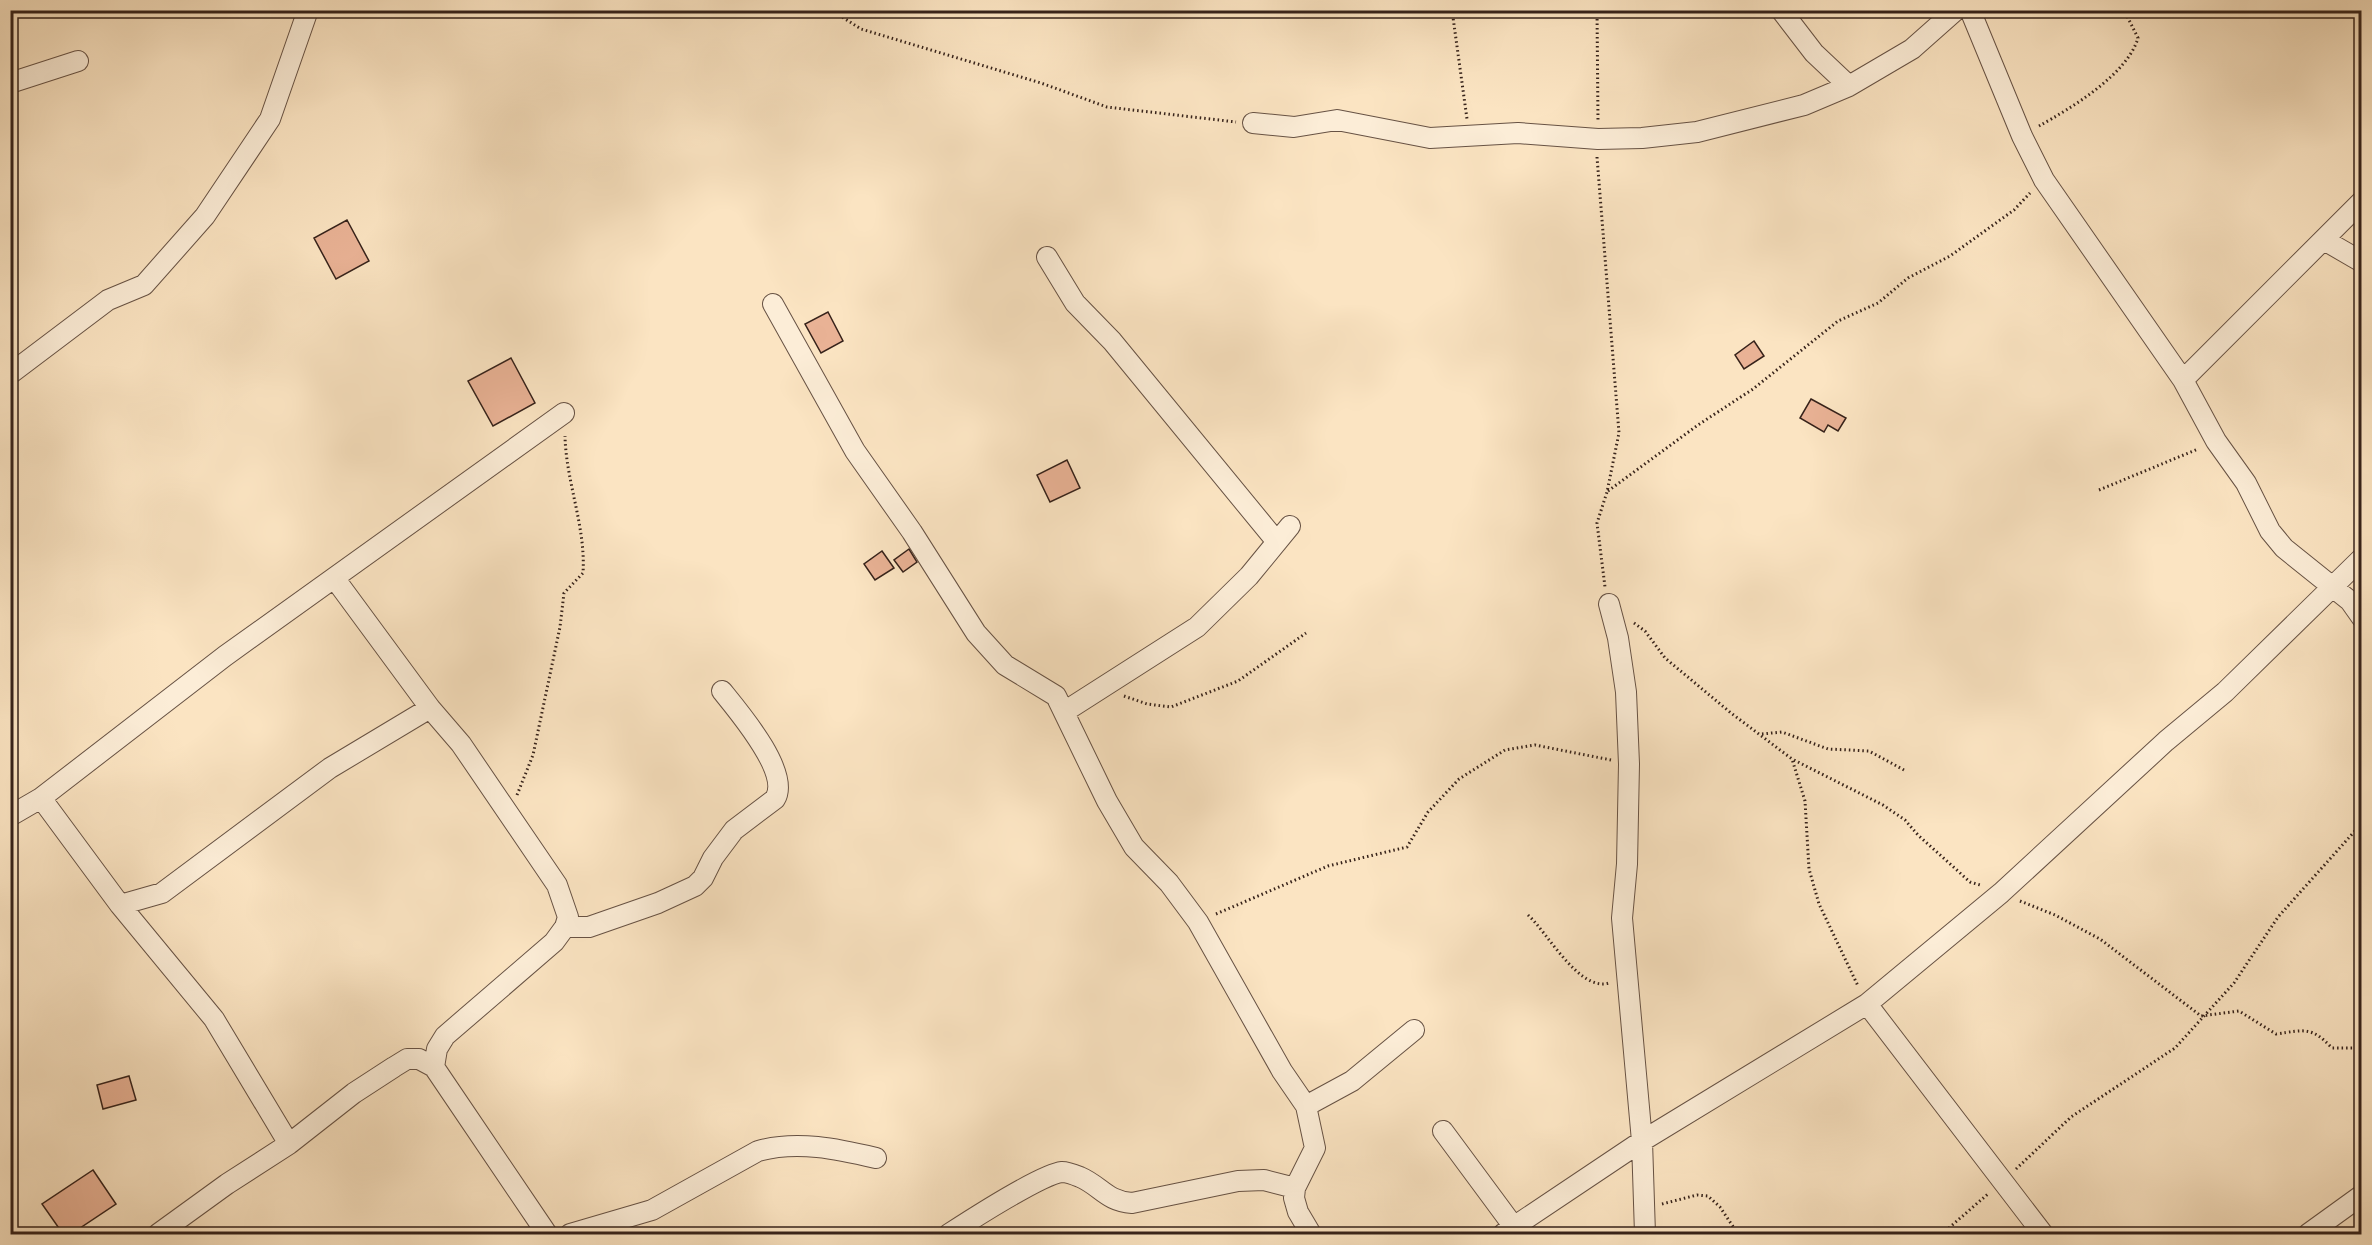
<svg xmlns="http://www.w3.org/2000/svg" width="2372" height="1245" font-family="'EB Garamond',serif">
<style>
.building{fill:#e9b295;stroke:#36221a;stroke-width:1.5}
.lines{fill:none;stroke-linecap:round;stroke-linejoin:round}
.minor-casing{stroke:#675244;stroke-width:22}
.path{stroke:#36221a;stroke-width:3;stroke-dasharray:1.5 3;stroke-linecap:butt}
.minor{stroke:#fcedd7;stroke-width:20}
</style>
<rect width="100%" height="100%" fill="#fbe4c2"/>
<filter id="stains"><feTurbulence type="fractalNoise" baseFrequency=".00333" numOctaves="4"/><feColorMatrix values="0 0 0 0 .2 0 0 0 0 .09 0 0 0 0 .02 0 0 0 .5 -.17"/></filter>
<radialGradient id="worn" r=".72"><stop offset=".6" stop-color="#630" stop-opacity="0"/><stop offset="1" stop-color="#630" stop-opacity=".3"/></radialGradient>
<path class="building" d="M 347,220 L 369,261 L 336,279 L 314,238 Z
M 828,312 L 843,341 L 821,353 L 805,324 Z
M 1754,341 L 1764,356 L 1744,369 L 1735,355 Z
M 511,358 L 535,403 L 493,426 L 468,381 Z
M 1811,399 L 1846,418 L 1838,431 L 1828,425 L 1824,432 L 1800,418 Z
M 1067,460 L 1080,488 L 1050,502 L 1037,475 Z
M 909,549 L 917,562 L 903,572 L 894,560 Z
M 882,551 L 894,568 L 875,580 L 864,564 Z
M 129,1076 L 136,1100 L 103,1109 L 97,1085 Z
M 93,1170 L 116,1204 L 71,1234 L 63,1234 L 42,1204 Z"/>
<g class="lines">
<defs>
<path id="minor" d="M 1781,10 L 1814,53 L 1849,86
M 1970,10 L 2022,136 L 2044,180 L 2183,380 L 2216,441 L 2246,483 L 2270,531 L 2284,548 L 2350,601 L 2362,618
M 10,83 L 78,61
M 1253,123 L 1294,127 L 1337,120 L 1430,138 L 1518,133 L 1598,139 L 1642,138 L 1697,132 L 1804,105 L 1849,86 L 1912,49 L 1956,10
M 2324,240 L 2362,262
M 1047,257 L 1075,303 L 1112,341 L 1277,542
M 773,304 L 855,451 L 912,532 L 976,633 L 1005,665 L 1056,696 L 1107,801 L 1134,847 L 1169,883 L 1198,922 L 1282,1071 L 1306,1106 L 1315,1148 L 1295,1188 L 1294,1198 L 1298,1212 L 1311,1234
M 10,374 L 108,300 L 144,285 L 205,216 L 270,119 L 308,10
M 2183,380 L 2362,201
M 335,579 L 430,708 L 461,744 L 557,885 L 568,917 L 565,927 L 554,942 L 445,1036 L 437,1049 L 434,1067
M 1609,604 L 1618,638 L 1626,692 L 1629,764 L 1627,864 L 1622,918 L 1642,1141 L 1645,1234
M 1064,712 L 1197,627 L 1249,576 L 1290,526
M 41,798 L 120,905 L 214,1019 L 289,1144
M 10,816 L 41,798 L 225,656 L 564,413
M 120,905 L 162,893 L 330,768 L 430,708
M 565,927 L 589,927 L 658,903 L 695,886 L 703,878 L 713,858 L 734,830 L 775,799 C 791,773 739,712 722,691
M 1867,1004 L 2043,1234
M 1306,1106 L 1352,1081 L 1414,1030
M 1443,1131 L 1514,1227
M 158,1234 L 227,1184 L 289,1144 L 354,1093 L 394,1067 L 407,1059 L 419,1059 L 434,1067 L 547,1234
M 570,1234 L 652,1210 L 758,1151 C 797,1140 838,1149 876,1158
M 949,1234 C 969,1221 1042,1174 1062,1172 C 1067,1172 1075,1175 1080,1177 C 1101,1186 1106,1201 1132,1203 L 1238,1181 L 1264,1180 L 1295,1188
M 1503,1234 L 1642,1141 L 1867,1004 L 2001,893 L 2166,741 L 2225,692 L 2362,558
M 2308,1234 L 2362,1195"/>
</defs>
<use href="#minor" class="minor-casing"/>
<path class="path" d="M 831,10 L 861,29 L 1041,83 L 1107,107 L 1236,122
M 1452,10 L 1467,119
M 1597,10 L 1598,121
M 2039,126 C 2071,108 2127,75 2138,38 L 2124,10
M 1597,157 L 1619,433 L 1607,492 L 1597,523 L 1605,587
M 2099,490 L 2198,449
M 1608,491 L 1698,425 L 1753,389 L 1838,321 L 1878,303 L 1908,278 L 1950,256 L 2014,210 L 2030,193
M 1634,623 L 1645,631 L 1665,658 L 1731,713 L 1792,759 L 1805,801 L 1809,869 L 1819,904 L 1858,986
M 1124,696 L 1147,704 L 1171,707 L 1238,681 L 1306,633
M 1762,734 L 1782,732 L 1828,749 L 1869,751 L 1904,770
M 1794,760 L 1883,805 L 1905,820 L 1918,835 L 1970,882 L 1980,885
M 517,795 L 533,755 L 560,627 L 564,593 L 583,573 C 586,527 566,482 565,436
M 2020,901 L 2055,915 L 2100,939 L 2201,1016 L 2239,1011 L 2276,1034 C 2305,1030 2311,1026 2332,1048 L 2362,1048
M 1216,914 L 1328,866 L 1407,847 L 1428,812 L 1459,779 L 1505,750 L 1535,745 L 1611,760
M 1528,915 C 1548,933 1579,992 1609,983
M 2016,1169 L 2071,1117 L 2175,1048 L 2234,983 L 2278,917 L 2362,823
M 1662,1204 L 1697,1195 L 1708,1196 L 1720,1207 L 1738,1234
M 1942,1234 L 1989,1193"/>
<use href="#minor" class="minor"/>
</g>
<rect width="2372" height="1245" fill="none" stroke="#fbe4c2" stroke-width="36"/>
<rect x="12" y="12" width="2348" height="1221" fill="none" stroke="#36221a" stroke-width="3"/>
<rect x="18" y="18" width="2336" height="1209" fill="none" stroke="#36221a" stroke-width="1.5"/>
<rect width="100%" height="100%" filter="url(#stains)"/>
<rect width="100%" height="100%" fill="url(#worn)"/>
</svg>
